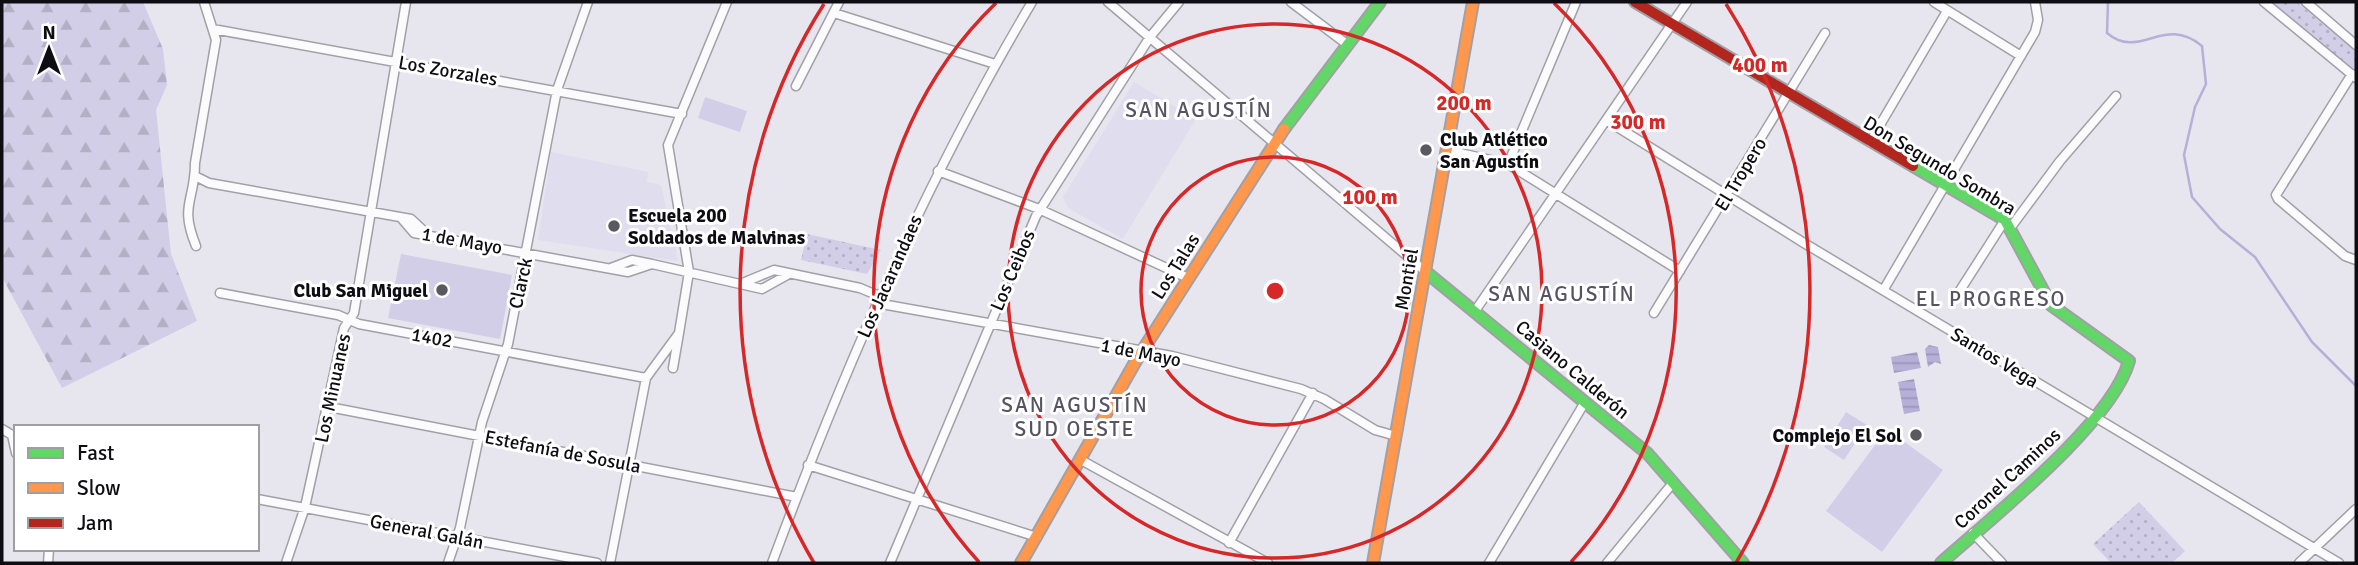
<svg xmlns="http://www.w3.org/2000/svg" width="2358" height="565" font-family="Signika,sans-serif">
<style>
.built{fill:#dfddee}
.grass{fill:#d2cee7}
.forest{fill:url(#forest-firs)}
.park{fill:url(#park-dots)}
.water{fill:url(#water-rules)}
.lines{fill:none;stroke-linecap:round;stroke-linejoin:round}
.stream{stroke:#b6afd7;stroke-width:2.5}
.street-casing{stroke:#a1a0a6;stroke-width:11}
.fast-casing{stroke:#a1a0a6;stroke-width:14}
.slow-casing{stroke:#a1a0a6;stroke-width:14}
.jam-casing{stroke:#a1a0a6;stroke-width:14}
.street{stroke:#fbfbfd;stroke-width:8}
.fast{stroke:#63d668;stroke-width:10}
.slow{stroke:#ff974d;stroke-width:10}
.jam{stroke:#b3261e;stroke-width:10}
.ring{fill:none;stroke:#d62828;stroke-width:3.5}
.poi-dot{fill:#5a5960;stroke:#fff;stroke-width:2.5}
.labels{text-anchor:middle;stroke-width:6;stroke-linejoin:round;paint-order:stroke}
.street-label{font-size:19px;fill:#0e0d13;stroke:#fff}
.poi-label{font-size:19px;font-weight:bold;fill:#0e0d13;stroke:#fff;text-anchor:start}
.neighbourhood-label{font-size:21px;letter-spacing:2px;fill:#565462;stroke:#fff}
.centre{fill:#d62828;stroke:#fff;stroke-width:3.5}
.ring-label{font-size:21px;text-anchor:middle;font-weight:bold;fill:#d62828;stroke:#fff;stroke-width:6;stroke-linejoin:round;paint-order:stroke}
</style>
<defs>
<pattern id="forest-firs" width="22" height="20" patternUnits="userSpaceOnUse" patternTransform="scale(1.75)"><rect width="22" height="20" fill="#d2cee7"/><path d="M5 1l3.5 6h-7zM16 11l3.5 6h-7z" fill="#b3b0c5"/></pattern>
<pattern id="park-dots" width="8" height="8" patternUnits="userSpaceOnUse" patternTransform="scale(1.75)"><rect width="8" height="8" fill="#d2cee7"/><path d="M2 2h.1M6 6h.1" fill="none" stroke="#b3b0c5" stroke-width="1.8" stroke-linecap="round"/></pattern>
<pattern id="water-rules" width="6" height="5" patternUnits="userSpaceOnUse" patternTransform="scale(1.75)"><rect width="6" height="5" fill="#b6afd7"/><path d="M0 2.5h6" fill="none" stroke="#9b95b8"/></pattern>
</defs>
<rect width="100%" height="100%" fill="#e7e6ef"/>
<path class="built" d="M 1134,82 L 1196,119 L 1123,239 L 1068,208 L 1063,197 Z
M 551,152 L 648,172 L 647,182 L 661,185 L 678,261 L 538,240 Z"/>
<path class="grass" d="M 705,97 L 747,111 L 740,132 L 698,118 Z
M 401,254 L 512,275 L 500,339 L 388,318 Z
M 1846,412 L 1867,425 L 1844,460 L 1824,447 Z
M 1887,429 L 1943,470 L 1882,552 L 1826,511 Z"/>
<path class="forest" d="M 2,2 L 143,2 L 163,49 L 167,85 L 156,110 L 171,254 L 197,321 L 62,388 L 2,277 Z"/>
<path class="park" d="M 2271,2 L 2297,2 L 2356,52 L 2356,71 Z
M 807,234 L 881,250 L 867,274 L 801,260 Z
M 2139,502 L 2185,551 L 2172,563 L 2111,563 L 2093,544 Z"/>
<path class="water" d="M 1929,345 L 1938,347 L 1941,364 L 1935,362 L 1928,367 L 1925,349 Z
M 1917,352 L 1921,368 L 1894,373 L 1891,357 Z
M 1914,379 L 1920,411 L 1904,414 L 1898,382 Z"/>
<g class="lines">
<path class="stream" d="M 2108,2 L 2107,33 C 2140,61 2163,14 2202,46 L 2206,84 L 2195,107 L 2184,155 L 2192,197 L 2220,229 L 2255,257 L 2312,342 L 2356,386"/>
<defs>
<path id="street" d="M 1108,2 L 1426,272
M 1291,2 L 1348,45
M 1934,2 L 2021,56
M 2264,2 L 2356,78
M 2306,2 L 2356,45
M 834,13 L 995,64
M 213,29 L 682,114
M 2352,74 L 2276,195 L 2278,199 L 2345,256 L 2356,260
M 796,86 L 839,2
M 1606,120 L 1804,243 L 2339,563
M 1870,142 L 1947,11
M 1447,150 L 1508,164 L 1680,271
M 1508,164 L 1576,2
M 938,171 L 1039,209 L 1188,278
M 197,177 L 209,183 L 411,219 L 426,233
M 402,219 L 414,233 L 628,272 L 652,264 L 632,260 L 611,268
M 2011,227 L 2060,161 L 2116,96
M 196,246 C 179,204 195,202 195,163 L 216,40 L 204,2
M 652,264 L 762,289 L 789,274
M 745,282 L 774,270 L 860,288 L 879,296
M 1884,289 L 2035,32 L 2038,20 L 2035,2
M 1959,292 L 2005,220
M 220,293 L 338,315 L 359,324 L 646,378
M 876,303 L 1172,356 L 1301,389 L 1324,399 L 1375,430 L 1396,436
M 1475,311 L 1687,2
M 1654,313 L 1825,33
M 673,368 L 679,333
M 329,407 L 797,497
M 2,429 L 12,435 L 16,453
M 1081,460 L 1268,563
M 808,465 L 1037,537
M 257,499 L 597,563
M 1973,533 L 2002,563
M 1229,543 L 1313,393
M 48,563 L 49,549
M 286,563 L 305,507 L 344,328 L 354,313 L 406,2
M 448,563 L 460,528 L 482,422 L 508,344 L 557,90 L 588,2
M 610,563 L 646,378 L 679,333 L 689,272 L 668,145 L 727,2
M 772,563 C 844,369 926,180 1032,2
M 890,563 L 1036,216 L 1150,37 L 1179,2
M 1489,563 L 1585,402
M 1607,563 L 1672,484
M 2299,563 L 2356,509"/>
<path id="fast" d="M 1284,129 L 1380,2
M 1913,166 L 2005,220 L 2051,305 L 2129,361 C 2112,423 1991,518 1941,563
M 1426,272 L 1648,454 L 1743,563"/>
<path id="slow" d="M 1021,563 L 1137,359 L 1284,129
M 1373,563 L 1473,2"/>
<path id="jam" d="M 1635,2 L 1913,166"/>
</defs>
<use href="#street" class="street-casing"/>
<use href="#fast" class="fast-casing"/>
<use href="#slow" class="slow-casing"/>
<use href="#jam" class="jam-casing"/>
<use href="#street" class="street"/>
<use href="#fast" class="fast"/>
<use href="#slow" class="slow"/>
<use href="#jam" class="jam"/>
</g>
<g class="ring">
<circle cx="1275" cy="291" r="134"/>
<circle cx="1275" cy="291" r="267"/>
<path d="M979 562A401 401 0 0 1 996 3M1554 3A401 401 0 0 1 1571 562"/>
<path d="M814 563A535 535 0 0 1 824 4M1726 4A535 535 0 0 1 1736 563"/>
</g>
<g class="poi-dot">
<circle cx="1426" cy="150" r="7"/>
<circle cx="614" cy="226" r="7"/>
<circle cx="442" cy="290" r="7"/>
<circle cx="1916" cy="435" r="7"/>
</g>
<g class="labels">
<g class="street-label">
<text transform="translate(448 70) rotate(10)" y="7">Los Zorzales</text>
<text transform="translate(1940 165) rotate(31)" y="7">Don Segundo Sombra</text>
<text transform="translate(1740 174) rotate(-59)" y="7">El Tropero</text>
<text transform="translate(462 240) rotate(10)" y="7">1 de Mayo</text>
<text transform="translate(1175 266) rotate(-58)" y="7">Los Talas</text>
<text transform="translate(1012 270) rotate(-67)" y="7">Los Ceibos</text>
<text transform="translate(889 276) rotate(-66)" y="7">Los Jacarandaes</text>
<text transform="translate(1406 279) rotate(-80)" y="7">Montiel</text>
<text transform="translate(520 283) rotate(-78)" y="7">Clarck</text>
<text transform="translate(432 337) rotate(10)" y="7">1402</text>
<text transform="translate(1141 352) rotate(11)" y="7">1 de Mayo</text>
<text transform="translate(1995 357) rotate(31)" y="7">Santos Vega</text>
<text transform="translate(1573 369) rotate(40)" y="7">Casiano Calderón</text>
<text transform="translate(332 388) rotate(-78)" y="7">Los Minuanes</text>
<text transform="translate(563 451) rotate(11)" y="7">Estefanía de Sosula</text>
<text transform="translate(2007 478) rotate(-43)" y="7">Coronel Caminos</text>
<text transform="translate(427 531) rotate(11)" y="7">General Galán</text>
</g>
<g class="poi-label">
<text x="1440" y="146">Club Atlético<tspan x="1440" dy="22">San Agustín</tspan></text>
<text x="628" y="222">Escuela 200<tspan x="628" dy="22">Soldados de Malvinas</tspan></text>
<text x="428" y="297" text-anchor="end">Club San Miguel</text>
<text x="1902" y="442" text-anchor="end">Complejo El Sol</text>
</g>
<g class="neighbourhood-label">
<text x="1199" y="117">SAN AGUSTÍN</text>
<text x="1562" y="301">SAN AGUSTÍN</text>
<text x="1991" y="306">EL PROGRESO</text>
<text x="1075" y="412">SAN AGUSTÍN<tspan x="1075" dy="24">SUD OESTE</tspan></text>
</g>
</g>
<circle cx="1275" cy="291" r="10" class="centre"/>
<g class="ring-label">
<text x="1760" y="72">400 m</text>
<text x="1464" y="110">200 m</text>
<text x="1638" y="129">300 m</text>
<text x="1370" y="204">100 m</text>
</g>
<rect width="2358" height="565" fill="none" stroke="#0e0d13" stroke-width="7"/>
<rect x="14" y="425" width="245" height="126" fill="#ffffff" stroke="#9f9ea1" stroke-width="2"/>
<rect x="28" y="448" width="35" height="10" fill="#63d668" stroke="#9f9ea1" stroke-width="2"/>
<text x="77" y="460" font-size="21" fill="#0e0d13">Fast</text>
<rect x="28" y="483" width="35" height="10" fill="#ff974d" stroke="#9f9ea1" stroke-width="2"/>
<text x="77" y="495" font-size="21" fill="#0e0d13">Slow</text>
<rect x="28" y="518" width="35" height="10" fill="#b3261e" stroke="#9f9ea1" stroke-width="2"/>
<text x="77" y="530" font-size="21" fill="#0e0d13">Jam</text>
<g transform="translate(49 49)" stroke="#ffffff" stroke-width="5" paint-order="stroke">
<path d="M0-5L12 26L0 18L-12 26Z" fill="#0e0d13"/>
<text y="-10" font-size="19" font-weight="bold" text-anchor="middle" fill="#0e0d13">N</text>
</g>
</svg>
